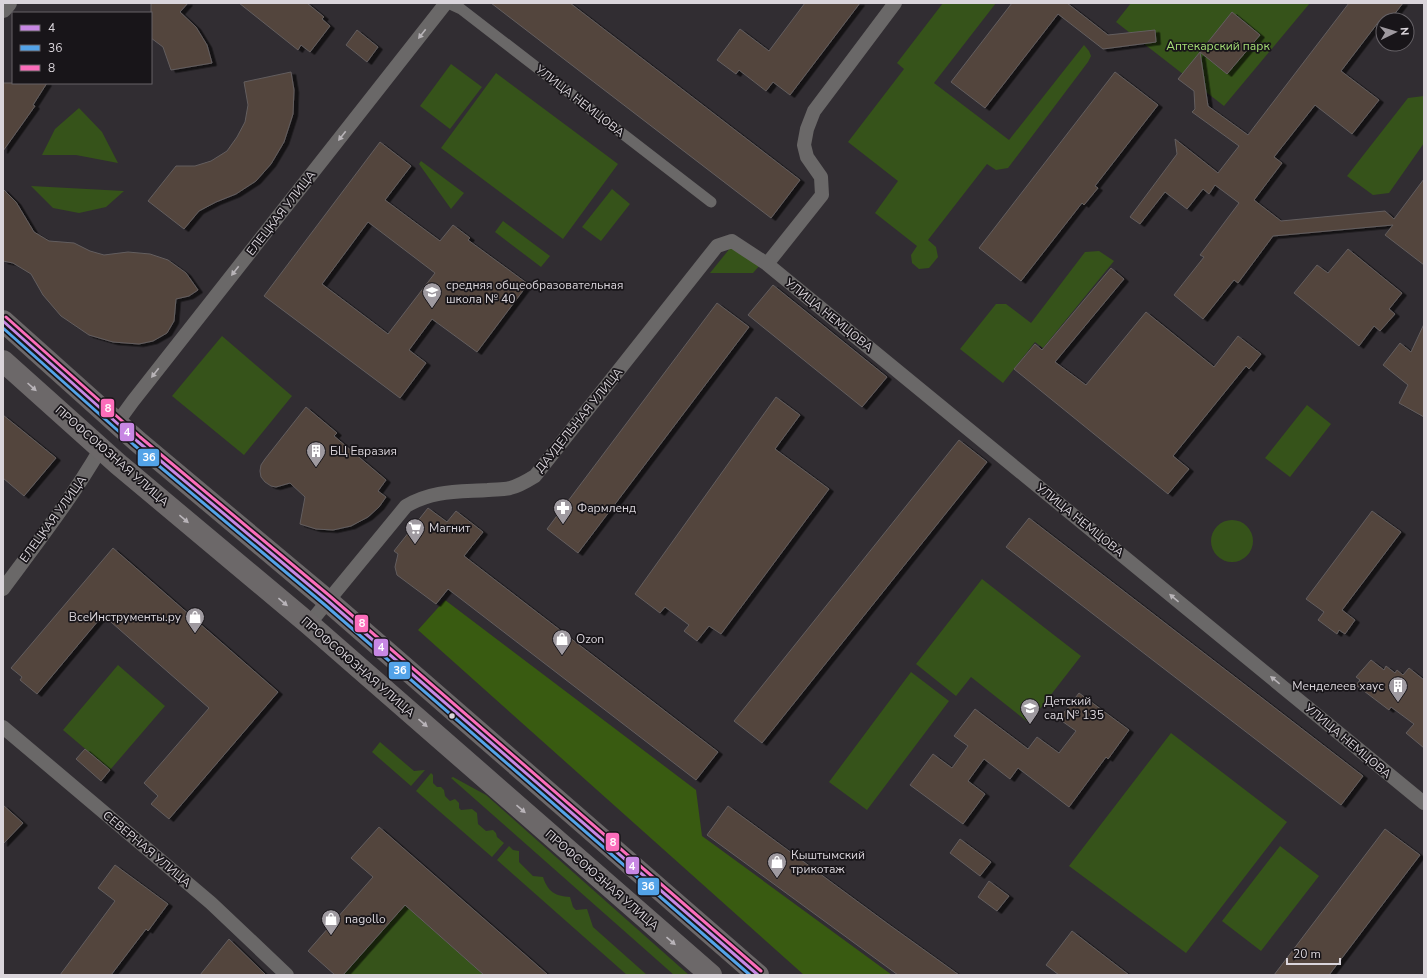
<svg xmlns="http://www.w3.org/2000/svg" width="1427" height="978" font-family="'Nunito Sans',sans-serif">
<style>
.green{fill:#36531a}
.forest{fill:#395b11}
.building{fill:#53443c;stroke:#635e5f;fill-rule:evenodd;filter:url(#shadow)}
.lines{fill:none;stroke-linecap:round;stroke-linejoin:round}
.pedestrian{stroke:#6a6868;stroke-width:11}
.minor{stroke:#6a6868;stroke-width:14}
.tertiary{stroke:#6a6868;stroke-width:18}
.primary{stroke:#6c6869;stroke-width:22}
.bus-1-casing{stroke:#181519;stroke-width:6}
.bus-2-casing{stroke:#181519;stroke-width:6}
.bus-3-casing{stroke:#181519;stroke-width:6}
.bus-1{stroke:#c787e3;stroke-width:3}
.bus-2{stroke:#53a3e8;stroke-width:3}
.bus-3{stroke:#fb6dba;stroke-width:3}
.oneway{fill:#b8b4b8}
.oneway2{fill:#b9b4b9}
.bus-dot{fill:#dad5db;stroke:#181519;stroke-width:1.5}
.labels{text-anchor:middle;stroke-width:3.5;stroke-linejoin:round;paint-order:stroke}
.park-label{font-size:12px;fill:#a5de75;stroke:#181519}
.street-label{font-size:12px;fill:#dad5db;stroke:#181519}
.poi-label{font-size:12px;fill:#dad5db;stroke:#181519;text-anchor:start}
.line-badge{stroke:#181519;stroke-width:1.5}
.badge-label{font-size:11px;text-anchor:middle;font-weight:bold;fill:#fff}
</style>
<defs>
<filter id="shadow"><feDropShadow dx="4.5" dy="2.5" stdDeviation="0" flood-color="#0009"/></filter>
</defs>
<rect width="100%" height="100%" fill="#312d32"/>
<path class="green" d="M 943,3 L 996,3 L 934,83 L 1009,140 L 1084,45 L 1089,51 L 1091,56 L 1088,62 L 1008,168 L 996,170 L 987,164 L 928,240 L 936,247 L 938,257 L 929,268 L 919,269 L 912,263 L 911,255 L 917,246 L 875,213 L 898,181 L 848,142 L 904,69 L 897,63 Z
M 1131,3 L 1310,3 L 1224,106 L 1116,22 Z
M 451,64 L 482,87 L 450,129 L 420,106 Z
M 496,73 L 618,164 L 563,239 L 441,148 Z
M 1424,96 L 1424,143 L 1389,193 L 1373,195 L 1347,176 L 1408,98 Z
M 79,108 L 102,132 L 118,163 L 76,155 L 42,155 L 55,129 Z
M 421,161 L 464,193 L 451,209 L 419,164 Z
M 31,186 L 124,191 L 106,207 L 79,213 L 53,208 Z
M 612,189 L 630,204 L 601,241 L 582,227 Z
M 503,221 L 550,256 L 541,267 L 495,232 Z
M 731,247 L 760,265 L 753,273 L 710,273 Z
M 1099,251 L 1114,261 L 1043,348 L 1035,342 L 1003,383 L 960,349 L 996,304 L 1006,304 L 1031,323 L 1085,252 Z
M 222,336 L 292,396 L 244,455 L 172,396 Z
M 1307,405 L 1331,424 L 1290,477 L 1265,458 Z
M1211 541a21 21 0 1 1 42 0a21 21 0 1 1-42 0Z
M 982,579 L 1081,656 L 1029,723 L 971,677 L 956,696 L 916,664 Z
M 118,665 L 165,706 L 110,770 L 63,730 Z
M 911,672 L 949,701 L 867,810 L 829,782 Z
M 1171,733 L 1287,822 L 1186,953 L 1069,866 Z
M 380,742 L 414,771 L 425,770 L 411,786 L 372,752 Z
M 431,773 L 433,775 L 433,783 L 437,787 L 441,787 L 444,790 L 445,796 L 450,801 L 455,799 L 459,803 L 459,808 L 461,810 L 472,809 L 477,813 L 478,824 L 486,831 L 493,830 L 496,833 L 497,837 L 504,843 L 492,857 L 416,791 Z
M 453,777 L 486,795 L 689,975 L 674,975 L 451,778 Z
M 509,846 L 513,850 L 519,851 L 519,862 L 533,876 L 543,877 C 548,892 555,896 570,897 L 573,907 L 576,910 L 587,909 L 593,927 L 647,975 L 627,975 L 497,860 Z
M 1280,846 L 1319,876 L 1261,951 L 1222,921 Z
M 405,905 L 484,975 L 343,975 Z"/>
<path class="forest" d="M 445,600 L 696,790 L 702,836 L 892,975 L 804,975 L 418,630 Z"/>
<path class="building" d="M 151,3 L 188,3 L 180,12 L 196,27 L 207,45 L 212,63 L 171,70 L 163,47 L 151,38 Z
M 239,3 L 307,3 L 324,17 L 322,19 L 330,26 L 310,52 L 301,45 L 298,50 Z
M 491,3 L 570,3 L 800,180 L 771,218 Z
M 805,3 L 860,3 L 790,95 L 773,82 L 766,91 L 739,70 L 736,74 L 717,60 L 740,29 L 769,51 Z
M 1012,3 L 1067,3 L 1108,35 L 1155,30 L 1156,42 L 1103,49 L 1058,14 L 985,108 L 951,82 Z
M 1349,3 L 1403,3 L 1390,20 L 1380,20 L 1341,71 L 1379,100 L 1352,134 L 1315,105 L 1274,157 L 1282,163 L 1254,200 L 1281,221 L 1385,211 L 1394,219 L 1424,179 L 1424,265 L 1385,235 L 1393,225 L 1273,236 L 1238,283 L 1234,280 L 1203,319 L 1174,295 L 1204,257 L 1200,255 L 1239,203 L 1215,185 L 1209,194 L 1203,189 L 1187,209 L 1165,192 L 1140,224 L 1130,217 L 1177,154 L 1175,139 L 1218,173 L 1239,146 L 1192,112 L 1195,109 L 1194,91 L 1178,79 L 1200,52 L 1208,106 L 1248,135 Z
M 1232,12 L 1260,35 L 1227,74 L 1200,52 Z
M 357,30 L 378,47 L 367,62 L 346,45 Z
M 291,72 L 294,90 L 293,114 L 284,142 L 271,164 L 256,181 L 236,194 L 216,202 L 199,211 L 184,229 L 148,201 L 176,166 L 195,166 L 211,161 L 227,151 L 237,137 L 245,122 L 248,105 L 244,82 Z
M 1115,72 L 1158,105 L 1095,186 L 1098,188 L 1084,205 L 1082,203 L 1021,281 L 979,248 Z
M 3,83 L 47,83 L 33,105 L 35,106 L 3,151 Z
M 380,142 L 411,166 L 385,200 L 440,241 L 453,225 L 470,238 L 468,240 L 528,284 L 477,352 L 432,319 L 409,350 L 426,363 L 400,398 L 264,296 ZM 368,222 L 435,273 L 388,334 L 322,284 Z
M 3,189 L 16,202 L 34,232 L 49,241 L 74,243 L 90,251 L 104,255 L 128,252 L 150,254 L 168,260 L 186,273 L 198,290 L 189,296 L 176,299 L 174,321 L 167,333 L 153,341 L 139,344 L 113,342 L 89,335 L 61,316 L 43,295 L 31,274 L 13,263 L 3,261 Z
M 1348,249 L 1402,293 L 1389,309 L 1395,314 L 1380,331 L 1374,326 L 1359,346 L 1294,293 L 1317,265 L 1328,273 Z
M 1111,268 L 1124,279 L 1055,362 L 1086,385 L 1146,312 L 1214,367 L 1238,336 L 1261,354 L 1249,369 L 1246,366 L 1173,456 L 1189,469 L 1168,494 L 1014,369 L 1035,344 L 1042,350 Z
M 773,285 L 887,377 L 862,407 L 748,315 Z
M 717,303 L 749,327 L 578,553 L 547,529 Z
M 1424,324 L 1424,417 L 1399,403 L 1408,385 L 1383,365 L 1400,343 L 1411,352 Z
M 776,397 L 800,415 L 775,449 L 829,489 L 721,634 L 709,626 L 697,641 L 684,631 L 689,625 L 665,607 L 660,613 L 635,594 Z
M 306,407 L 337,433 L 334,436 L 386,480 L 378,491 L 386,497 L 379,507 L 368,517 L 351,526 L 333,530 L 316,529 L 300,524 L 305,497 L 290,483 L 276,487 L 271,486 L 265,482 L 261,477 L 260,471 L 261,465 L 265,459 Z
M 3,415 L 56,458 L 24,496 L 3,478 Z
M 959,440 L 987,462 L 762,743 L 734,721 Z
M 428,508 L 447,522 L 456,511 L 483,532 L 464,556 L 718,752 L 696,780 L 448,589 L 436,604 L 397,575 L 395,567 L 398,554 L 394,551 Z
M 1372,511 L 1401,532 L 1342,610 L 1355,620 L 1345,634 L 1339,630 L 1337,634 L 1318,620 L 1324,612 L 1306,599 Z
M 1029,518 L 1363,776 L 1341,805 L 1006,547 Z
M 113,548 L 278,692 L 169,819 L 151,804 L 158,796 L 144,783 L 209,708 L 103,615 L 37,694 L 20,680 L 22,677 L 11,668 Z
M 1371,660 L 1384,670 L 1386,666 L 1395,673 L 1397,670 L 1403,675 L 1409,668 L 1424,680 L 1424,748 L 1406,733 L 1414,724 L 1391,707 L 1389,710 L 1356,685 L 1360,680 L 1356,677 Z
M 1079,693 L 1129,730 L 1108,759 L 1106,757 L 1069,807 L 1018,768 L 1010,779 L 984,759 L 968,781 L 985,794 L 963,824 L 910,785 L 933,754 L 952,768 L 968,746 L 954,736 L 975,709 L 1028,749 L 1037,737 L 1059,753 L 1076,731 L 1059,719 Z
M 85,749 L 110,770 L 101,781 L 76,759 Z
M 3,805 L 23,823 L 3,844 Z
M 728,806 L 888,924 L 959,975 L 898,975 L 707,835 Z
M 379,827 L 531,960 L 548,975 L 484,975 L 405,905 L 343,975 L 335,975 L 308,951 L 373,877 L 351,858 Z
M 1385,829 L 1420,855 L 1329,975 L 1274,975 Z
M 960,839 L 991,862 L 980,876 L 950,853 Z
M 115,865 L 168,904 L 148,931 L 146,929 L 111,975 L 60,975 L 115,901 L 98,888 Z
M 989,881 L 1009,896 L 997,911 L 978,897 Z
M 1072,931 L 1129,975 L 1059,975 L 1046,965 Z
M 229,939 L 266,975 L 200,975 Z"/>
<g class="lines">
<path class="pedestrian" d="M 448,3 L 461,9 L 711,202"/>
<path class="minor" d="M 767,264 L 822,195 L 821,177 L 807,157 L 804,145 L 807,129 L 814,111 L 895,3
M 117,423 L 133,401 L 446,3
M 3,589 C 37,543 72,498 101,448
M 309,624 L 406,506 C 433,490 458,492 488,490 C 495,489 503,490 510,488 C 519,486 527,481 535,476 L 717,246 L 732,241 L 767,264 L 1424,803
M 3,727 L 211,903 L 287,975"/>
<path class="tertiary" d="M 3,9 L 8,3"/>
<path class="primary" d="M 3,321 L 137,441 L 328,601 L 758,975
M 3,361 L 118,464 L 309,624 L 711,975"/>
<defs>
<path id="bus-1" d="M 3,321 L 137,441 L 328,601 L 758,975"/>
<path id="bus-2" d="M 3,328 L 134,445 L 325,605 L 750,975"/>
<path id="bus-3" d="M 6,317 L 140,437 L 331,597 L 761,971"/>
</defs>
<use href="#bus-1" class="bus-1-casing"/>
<use href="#bus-2" class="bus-2-casing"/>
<use href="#bus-3" class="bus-3-casing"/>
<use href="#bus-1" class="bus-1"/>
<use href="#bus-2" class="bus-2"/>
<use href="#bus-3" class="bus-3"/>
</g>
<defs><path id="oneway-solid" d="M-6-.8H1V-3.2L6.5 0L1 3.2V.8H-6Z"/></defs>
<g class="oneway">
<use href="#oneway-solid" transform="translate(422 34) rotate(128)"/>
<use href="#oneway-solid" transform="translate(342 136) rotate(128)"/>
<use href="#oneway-solid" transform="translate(235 271) rotate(128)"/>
<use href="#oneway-solid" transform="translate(155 373) rotate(128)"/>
<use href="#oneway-solid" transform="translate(1174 598) rotate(-140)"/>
<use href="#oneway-solid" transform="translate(1275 680) rotate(-141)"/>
</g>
<g class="oneway2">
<use href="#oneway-solid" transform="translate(32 387) rotate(42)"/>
<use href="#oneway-solid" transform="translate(184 519) rotate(40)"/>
<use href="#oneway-solid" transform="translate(283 602) rotate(40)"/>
<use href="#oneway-solid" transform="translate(423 723) rotate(41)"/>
<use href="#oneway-solid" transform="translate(521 809) rotate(41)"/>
<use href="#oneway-solid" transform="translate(671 941) rotate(41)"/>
</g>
<defs>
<symbol id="school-pin" viewBox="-11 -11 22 30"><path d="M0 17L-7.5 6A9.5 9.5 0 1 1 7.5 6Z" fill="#9f9aa0" stroke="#181519"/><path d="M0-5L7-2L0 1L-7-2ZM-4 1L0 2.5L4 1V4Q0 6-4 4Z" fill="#fff"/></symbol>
<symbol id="building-pin" viewBox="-11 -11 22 30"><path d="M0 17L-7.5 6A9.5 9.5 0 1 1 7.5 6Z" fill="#9f9aa0" stroke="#181519"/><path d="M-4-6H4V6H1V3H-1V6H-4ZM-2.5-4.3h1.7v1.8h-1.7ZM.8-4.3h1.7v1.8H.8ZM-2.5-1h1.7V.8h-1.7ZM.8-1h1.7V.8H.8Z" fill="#fff"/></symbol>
<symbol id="pharmacy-pin" viewBox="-11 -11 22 30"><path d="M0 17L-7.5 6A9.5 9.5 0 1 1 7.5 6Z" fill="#9f9aa0" stroke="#181519"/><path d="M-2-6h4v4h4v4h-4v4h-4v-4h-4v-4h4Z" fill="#fff"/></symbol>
<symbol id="supermarket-pin" viewBox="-11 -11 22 30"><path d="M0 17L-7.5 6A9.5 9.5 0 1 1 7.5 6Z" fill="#9f9aa0" stroke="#181519"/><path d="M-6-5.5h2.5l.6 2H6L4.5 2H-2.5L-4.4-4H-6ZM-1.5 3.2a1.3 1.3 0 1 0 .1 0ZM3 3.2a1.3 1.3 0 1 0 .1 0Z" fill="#fff"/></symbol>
<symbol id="shop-pin" viewBox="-11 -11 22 30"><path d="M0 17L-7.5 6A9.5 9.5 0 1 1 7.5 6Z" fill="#9f9aa0" stroke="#181519"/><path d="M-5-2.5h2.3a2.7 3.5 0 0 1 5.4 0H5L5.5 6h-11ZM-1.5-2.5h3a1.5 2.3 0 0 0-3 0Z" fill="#fff"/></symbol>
</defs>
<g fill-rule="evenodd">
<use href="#school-pin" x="421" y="281" width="22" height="30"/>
<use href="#building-pin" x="305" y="440" width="22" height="30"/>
<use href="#pharmacy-pin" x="552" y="497" width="22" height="30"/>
<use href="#supermarket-pin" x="404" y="517" width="22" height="30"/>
<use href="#shop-pin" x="184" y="606" width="22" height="30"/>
<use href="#shop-pin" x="551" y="628" width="22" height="30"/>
<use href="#building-pin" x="1387" y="675" width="22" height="30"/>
<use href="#school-pin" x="1019" y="697" width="22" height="30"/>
<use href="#shop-pin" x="766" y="851" width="22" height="30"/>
<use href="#shop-pin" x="320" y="908" width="22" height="30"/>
</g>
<circle class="bus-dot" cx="452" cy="716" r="3.5"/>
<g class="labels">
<g class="park-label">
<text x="1218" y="50">Аптекарский парк</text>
</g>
<g class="street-label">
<text transform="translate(580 101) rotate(38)" y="4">УЛИЦА НЕМЦОВА</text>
<text transform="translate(281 213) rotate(-52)" y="4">ЕЛЕЦКАЯ УЛИЦА</text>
<text transform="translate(829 315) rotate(39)" y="4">УЛИЦА НЕМЦОВА</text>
<text transform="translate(579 420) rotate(-51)" y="4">ДАУДЕЛЬНАЯ УЛИЦА</text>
<text transform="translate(112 456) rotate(41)" y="4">ПРОФСОЮЗНАЯ УЛИЦА</text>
<text transform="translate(53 519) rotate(-54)" y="4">ЕЛЕЦКАЯ УЛИЦА</text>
<text transform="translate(1080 520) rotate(39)" y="4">УЛИЦА НЕМЦОВА</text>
<text transform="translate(358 667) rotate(41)" y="4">ПРОФСОЮЗНАЯ УЛИЦА</text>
<text transform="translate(1348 741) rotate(40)" y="4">УЛИЦА НЕМЦОВА</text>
<text transform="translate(147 849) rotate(40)" y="4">СЕВЕРНАЯ УЛИЦА</text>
<text transform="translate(602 880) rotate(41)" y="4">ПРОФСОЮЗНАЯ УЛИЦА</text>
</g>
<g class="poi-label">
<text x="446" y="289">средняя общеобразовательная<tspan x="446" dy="14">школа № 40</tspan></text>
<text x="330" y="455">БЦ Евразия</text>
<text x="577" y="512">Фармленд</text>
<text x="429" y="532">Магнит</text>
<text x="181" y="621" text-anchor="end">ВсеИнструменты.ру</text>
<text x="576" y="643">Ozon</text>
<text x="1384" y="690" text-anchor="end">Менделеев хаус</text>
<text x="1044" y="705">Детский<tspan x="1044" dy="14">сад № 135</tspan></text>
<text x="791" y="859">Кыштымский<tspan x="791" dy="14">трикотаж</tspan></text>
<text x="345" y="923">nagollo</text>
</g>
</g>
<g class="line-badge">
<rect x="100" y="398" width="15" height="20" rx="4" fill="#fb6dba"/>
<rect x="119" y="422" width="16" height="20" rx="4" fill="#c787e3"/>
<rect x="137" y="448" width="23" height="19" rx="4" fill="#53a3e8"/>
<rect x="354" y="614" width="15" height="19" rx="4" fill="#fb6dba"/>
<rect x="373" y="638" width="16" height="19" rx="4" fill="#c787e3"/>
<rect x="388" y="661" width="23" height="19" rx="4" fill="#53a3e8"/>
<rect x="605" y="832" width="15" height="20" rx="4" fill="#fb6dba"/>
<rect x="625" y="856" width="15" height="19" rx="4" fill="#c787e3"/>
<rect x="637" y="877" width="23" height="19" rx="4" fill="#53a3e8"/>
</g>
<g class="badge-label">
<text x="108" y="412">8</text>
<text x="127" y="436">4</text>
<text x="149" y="461">36</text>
<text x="362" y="627">8</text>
<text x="381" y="651">4</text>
<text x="400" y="674">36</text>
<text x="613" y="846">8</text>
<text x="632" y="870">4</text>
<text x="648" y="890">36</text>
</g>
<rect width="1427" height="978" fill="none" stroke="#dad5db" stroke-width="8"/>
<rect x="12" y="12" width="140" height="72" fill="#181519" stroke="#666267"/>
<rect x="20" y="25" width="20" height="6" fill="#c787e3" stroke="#666267"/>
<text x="48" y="32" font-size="12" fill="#dad5db">4</text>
<rect x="20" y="45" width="20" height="6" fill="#53a3e8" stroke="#666267"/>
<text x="48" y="52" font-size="12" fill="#dad5db">36</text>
<rect x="20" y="65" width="20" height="6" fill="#fb6dba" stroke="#666267"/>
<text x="48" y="72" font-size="12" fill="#dad5db">8</text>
<g transform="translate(1395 32) rotate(85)"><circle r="19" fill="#181519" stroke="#666267"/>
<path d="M0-3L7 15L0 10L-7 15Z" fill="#9f9aa0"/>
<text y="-6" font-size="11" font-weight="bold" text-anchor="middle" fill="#dad5db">N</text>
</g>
<path d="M1287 958v6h53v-6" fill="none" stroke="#dad5db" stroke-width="2"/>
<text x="1293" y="958" font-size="12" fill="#dad5db" stroke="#181519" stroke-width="3" paint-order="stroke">20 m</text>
</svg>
